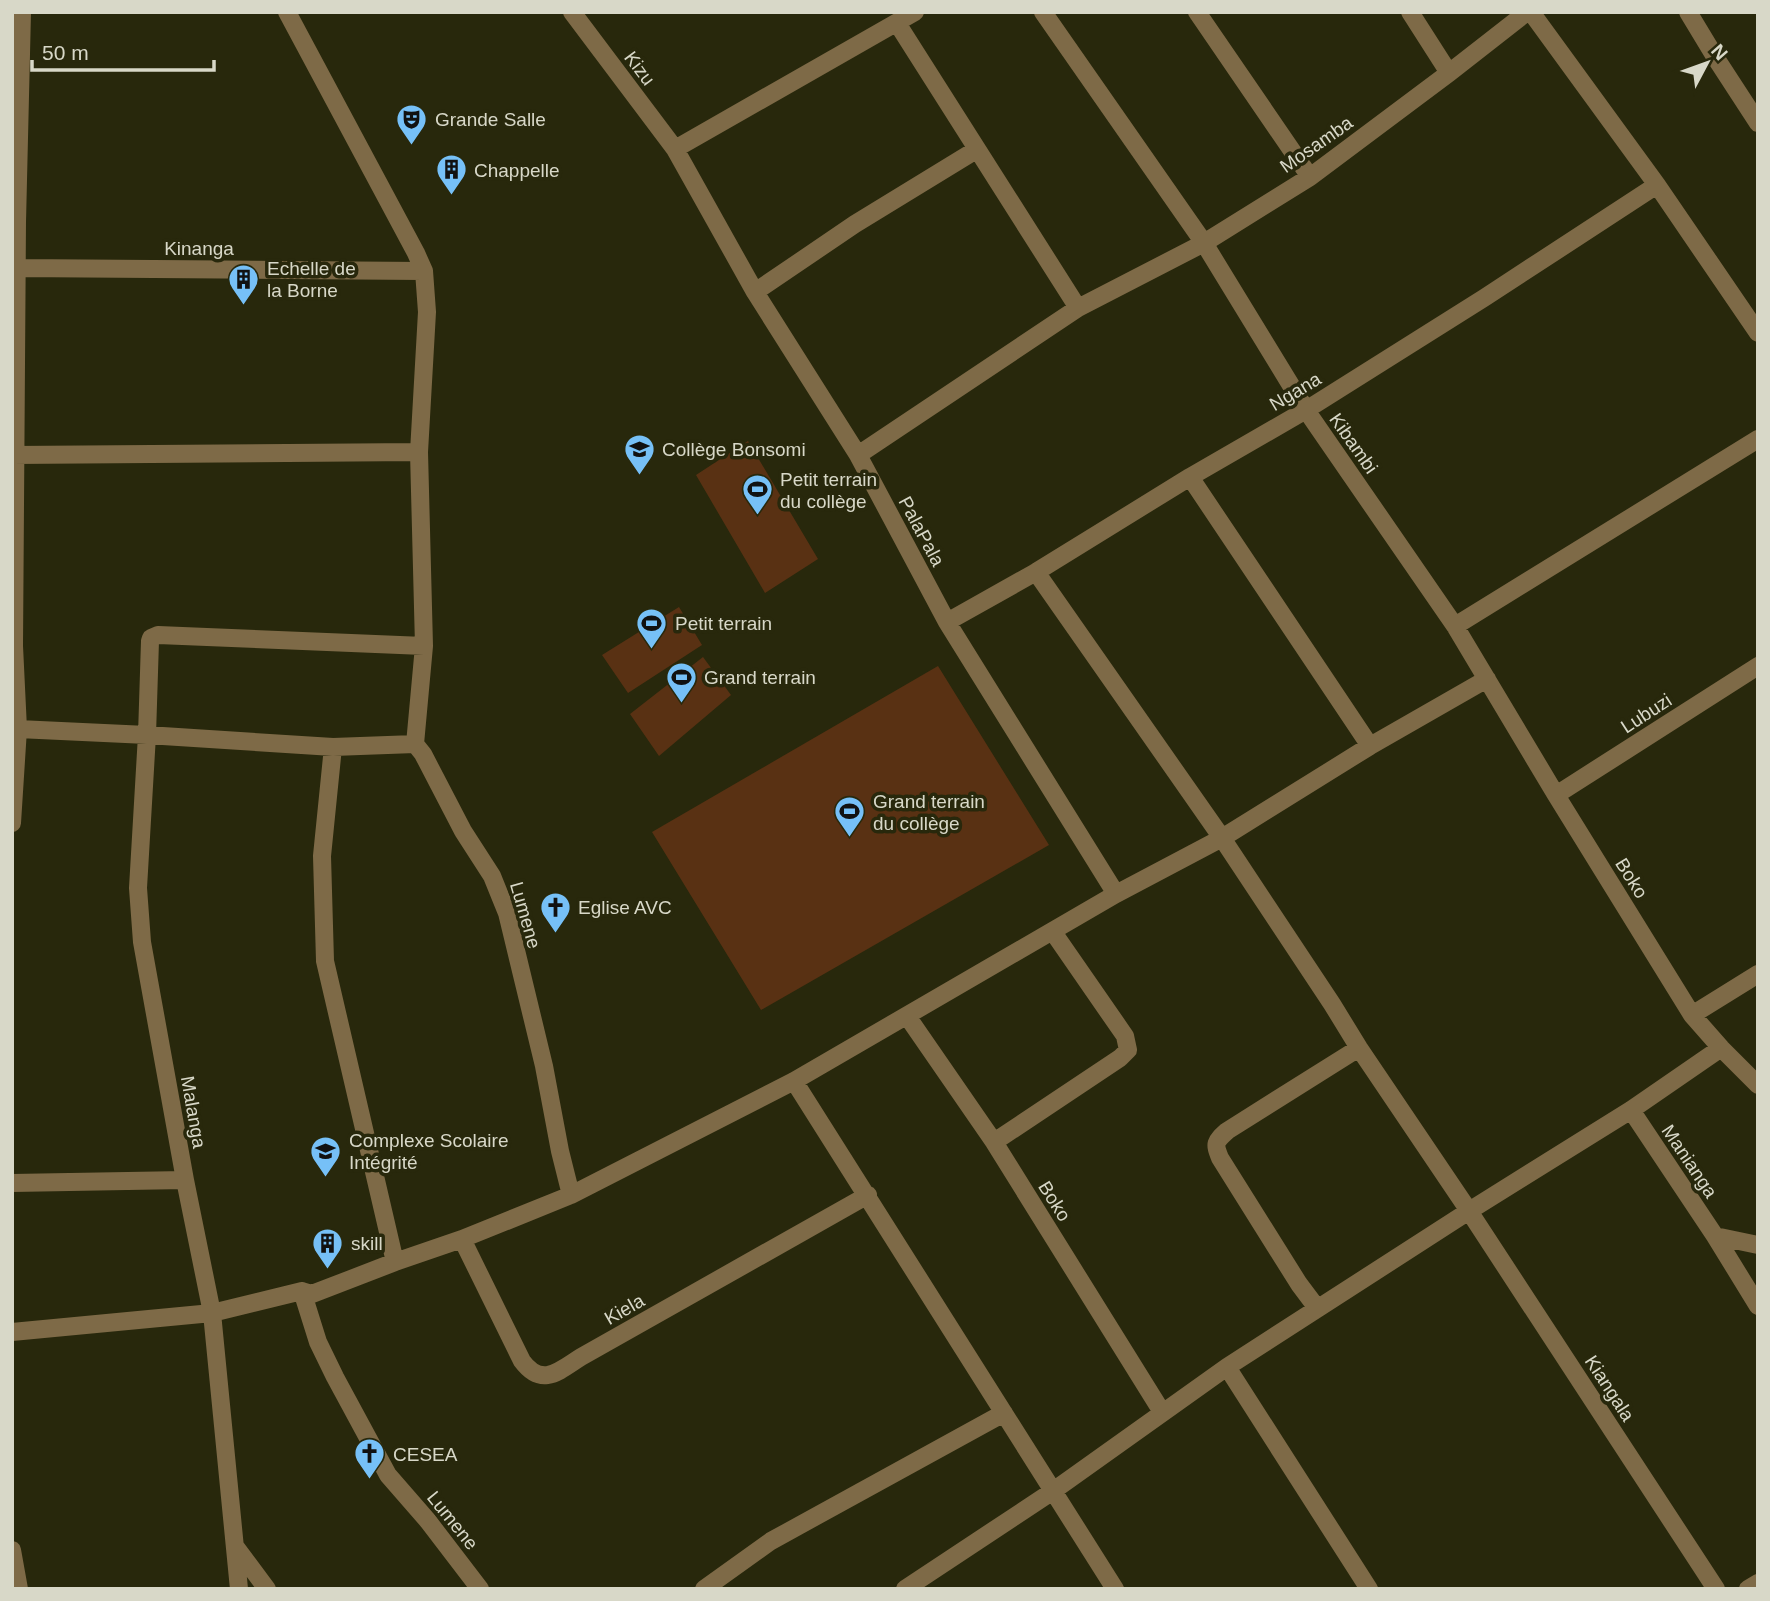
<svg xmlns="http://www.w3.org/2000/svg" width="1770" height="1601" font-family="Helvetica,sans-serif">
<style>
.pitch{fill:#593113}
.lines{fill:none;stroke-linecap:round;stroke-linejoin:round}
.minor{stroke:#7e6a47;stroke-width:18}
.labels{text-anchor:middle;stroke-width:7;stroke-linejoin:round;paint-order:stroke}
.street-label{font-size:19px;fill:#d8d8c8;stroke:#28280c}
.poi-label{font-size:19px;fill:#d8d8c8;stroke:#28280c;text-anchor:start}
</style>
<rect width="100%" height="100%" fill="#28280c"/>
<path class="pitch" d="M 748,441 L 818,559 L 765,593 L 696,475 Z
M 679,607 L 702,645 L 628,693 L 602,655 Z
M 703,657 L 731,695 L 659,756 L 630,714 Z
M 938,666 L 1049,845 L 761,1010 L 652,832 Z"/>
<g class="lines">
<path class="minor" d="M 287,12 L 416,253 L 424,271 L 427,312 L 419,452 L 424,646 L 415,744
M 572,12 L 675,149 L 755,292 L 858,455 L 947,622 L 1116,894
M 1043,12 L 1204,243 L 1306,410 L 1455,626 L 1556,795 L 1692,1015 L 1721,1048 L 1758,1085
M 1197,12 L 1310,177
M 1410,12 L 1449,73
M 1531,12 L 1657,185 L 1758,333
M 1688,12 L 1717,60 L 1758,123
M 897,23 L 1078,308
M 675,149 L 915,12
M 17,268 L 424,271
M 755,292 L 855,224 L 976,150
M 12,455 L 419,452
M 858,455 L 1078,308 L 1204,243 L 1310,177 L 1449,73 L 1527,12
M 1190,477 L 1370,746
M 1036,572 L 1222,838 L 1332,1004 L 1359,1048 L 1469,1211 L 1716,1589
M 947,622 L 1036,572 L 1190,477 L 1306,410 L 1484,298 L 1657,185
M 1455,626 L 1758,439
M 18,729 L 147,735 L 333,747 L 415,744
M 415,744 L 423,754 L 463,831 L 492,876 L 507,913 L 544,1066 L 560,1151 L 571,1195
M 333,747 L 322,856 L 325,961 L 395,1262
M 1556,795 L 1758,666
M 12,823 L 18,729 L 14,646 L 17,222 L 22,12
M 1692,1015 L 1758,974
M 907,1016 L 994,1142 L 1162,1412
M 794,1081 L 1115,1589
M 1631,1110 L 1715,1236 L 1758,1306
M 994,1142 L 1120,1058 L 1128,1050 L 1125,1036 L 1053,932
M 12,1183 L 185,1180
M 1715,1236 L 1758,1245
M 462,1239 L 522,1361 C 542,1388 559,1371 581,1357 L 868,1195
M 302,1291 L 318,1342 L 335,1377 L 388,1475 L 428,1521 L 480,1589
M 1317,1308 L 1299,1284 L 1220,1158 C 1214,1143 1215,1142 1227,1131 L 1359,1048
M 12,1332 L 212,1313 L 302,1291 L 312,1294 L 395,1262 L 462,1239 L 571,1195 L 794,1081 L 1116,894 L 1222,838 L 1370,746 L 1487,679
M 1227,1367 L 1369,1589
M 235,1546 L 267,1589
M 12,1550 L 19,1589
M 239,1589 L 212,1313 L 185,1180 L 142,942 L 138,888 L 147,735 L 150,641 L 151,638 L 158,635 L 424,646
M 704,1589 L 771,1541 L 1004,1413
M 905,1589 L 1053,1491 L 1227,1367 L 1469,1211 L 1631,1110 L 1721,1048
M 1748,1589 L 1758,1583"/>
</g>
<defs>
<symbol id="theatre-pin" viewBox="-11 -11 22 30"><path d="M0 17L-7.5 6A9.5 9.5 0 1 1 7.5 6Z" fill="#76c0f7" stroke="#28280c"/><path d="M-5-5.5Q0-4 5-5.5V0Q5 5 0 6Q-5 5-5 0ZM-3.3-2.5H-1v1.5H-3.3ZM1-2.5H3.3v1.5H1ZM-2.8 1Q0 5.5 2.8 1Z" fill="#111"/></symbol>
<symbol id="building-pin" viewBox="-11 -11 22 30"><path d="M0 17L-7.5 6A9.5 9.5 0 1 1 7.5 6Z" fill="#76c0f7" stroke="#28280c"/><path d="M-4-6H4V6H1V3H-1V6H-4ZM-2.5-4.3h1.7v1.8h-1.7ZM.8-4.3h1.7v1.8H.8ZM-2.5-1h1.7V.8h-1.7ZM.8-1h1.7V.8H.8Z" fill="#111"/></symbol>
<symbol id="school-pin" viewBox="-11 -11 22 30"><path d="M0 17L-7.5 6A9.5 9.5 0 1 1 7.5 6Z" fill="#76c0f7" stroke="#28280c"/><path d="M0-5L7-2L0 1L-7-2ZM-4 1L0 2.5L4 1V4Q0 6-4 4Z" fill="#111"/></symbol>
<symbol id="stadium-pin" viewBox="-11 -11 22 30"><path d="M0 17L-7.5 6A9.5 9.5 0 1 1 7.5 6Z" fill="#76c0f7" stroke="#28280c"/><path d="M0-5a6.5 5 0 1 0 0 10a6.5 5 0 1 0 0-10ZM-3.5-1.8h7v3.6h-7Z" fill="#111"/></symbol>
<symbol id="church-pin" viewBox="-11 -11 22 30"><path d="M0 17L-7.5 6A9.5 9.5 0 1 1 7.5 6Z" fill="#76c0f7" stroke="#28280c"/><path d="M-1.2-6h2.4v3.5h3.3v2.4h-3.3V6h-2.4V-.1h-3.3v-2.4h3.3Z" fill="#111"/></symbol>
</defs>
<g fill-rule="evenodd">
<use href="#theatre-pin" x="394" y="102" width="35" height="47"/>
<use href="#building-pin" x="434" y="152" width="35" height="47"/>
<use href="#building-pin" x="226" y="262" width="35" height="47"/>
<use href="#school-pin" x="622" y="432" width="35" height="47"/>
<use href="#stadium-pin" x="740" y="472" width="35" height="47"/>
<use href="#stadium-pin" x="634" y="606" width="35" height="47"/>
<use href="#stadium-pin" x="664" y="660" width="35" height="47"/>
<use href="#stadium-pin" x="832" y="794" width="35" height="47"/>
<use href="#church-pin" x="538" y="890" width="35" height="47"/>
<use href="#school-pin" x="308" y="1134" width="35" height="47"/>
<use href="#building-pin" x="310" y="1226" width="35" height="47"/>
<use href="#church-pin" x="352" y="1436" width="35" height="47"/>
</g>
<g class="labels">
<g class="street-label">
<text transform="translate(640 68) rotate(53)" y="7">Kizu</text>
<text transform="translate(1316 144) rotate(-35)" y="7">Mosamba</text>
<text x="199" y="255">Kinanga</text>
<text transform="translate(1295 391) rotate(-31)" y="7">Ngana</text>
<text transform="translate(1354 443) rotate(55)" y="7">Kibambi</text>
<text transform="translate(922 531) rotate(62)" y="7">PalaPala</text>
<text transform="translate(1646 713) rotate(-33)" y="7">Lubuzi</text>
<text transform="translate(1632 878) rotate(58)" y="7">Boko</text>
<text transform="translate(526 915) rotate(74)" y="7">Lumene</text>
<text transform="translate(194 1112) rotate(80)" y="7">Malanga</text>
<text transform="translate(1690 1161) rotate(56)" y="7">Manianga</text>
<text transform="translate(1055 1201) rotate(58)" y="7">Boko</text>
<text transform="translate(624 1309) rotate(-30)" y="7">Kiela</text>
<text transform="translate(1610 1388) rotate(57)" y="7">Kiangala</text>
<text transform="translate(453 1520) rotate(51)" y="7">Lumene</text>
</g>
<g class="poi-label">
<text x="435" y="126">Grande Salle</text>
<text x="474" y="177">Chappelle</text>
<text x="267" y="275">Echelle de<tspan x="267" dy="22">la Borne</tspan></text>
<text x="662" y="456">Collège Bonsomi</text>
<text x="780" y="486">Petit terrain<tspan x="780" dy="22">du collège</tspan></text>
<text x="675" y="630">Petit terrain</text>
<text x="704" y="684">Grand terrain</text>
<text x="873" y="808">Grand terrain<tspan x="873" dy="22">du collège</tspan></text>
<text x="578" y="914">Eglise AVC</text>
<text x="349" y="1147">Complexe Scolaire<tspan x="349" dy="22">Intégrité</tspan></text>
<text x="351" y="1250">skill</text>
<text x="393" y="1461">CESEA</text>
</g>
</g>
<rect width="1770" height="1601" fill="none" stroke="#d8d8c8" stroke-width="28"/>
<g transform="translate(1707 63) rotate(49)" stroke="#28280c" stroke-width="5" paint-order="stroke">
<path d="M0-5L12 26L0 18L-12 26Z" fill="#d8d8c8"/>
<text y="-10" font-size="19" font-weight="bold" text-anchor="middle" fill="#d8d8c8">N</text>
</g>
<path d="M32 60v10h182v-10" fill="none" stroke="#d8d8c8" stroke-width="3.5"/>
<text x="42" y="60" font-size="21" fill="#d8d8c8" stroke="#28280c" stroke-width="5" paint-order="stroke">50 m</text>
</svg>
